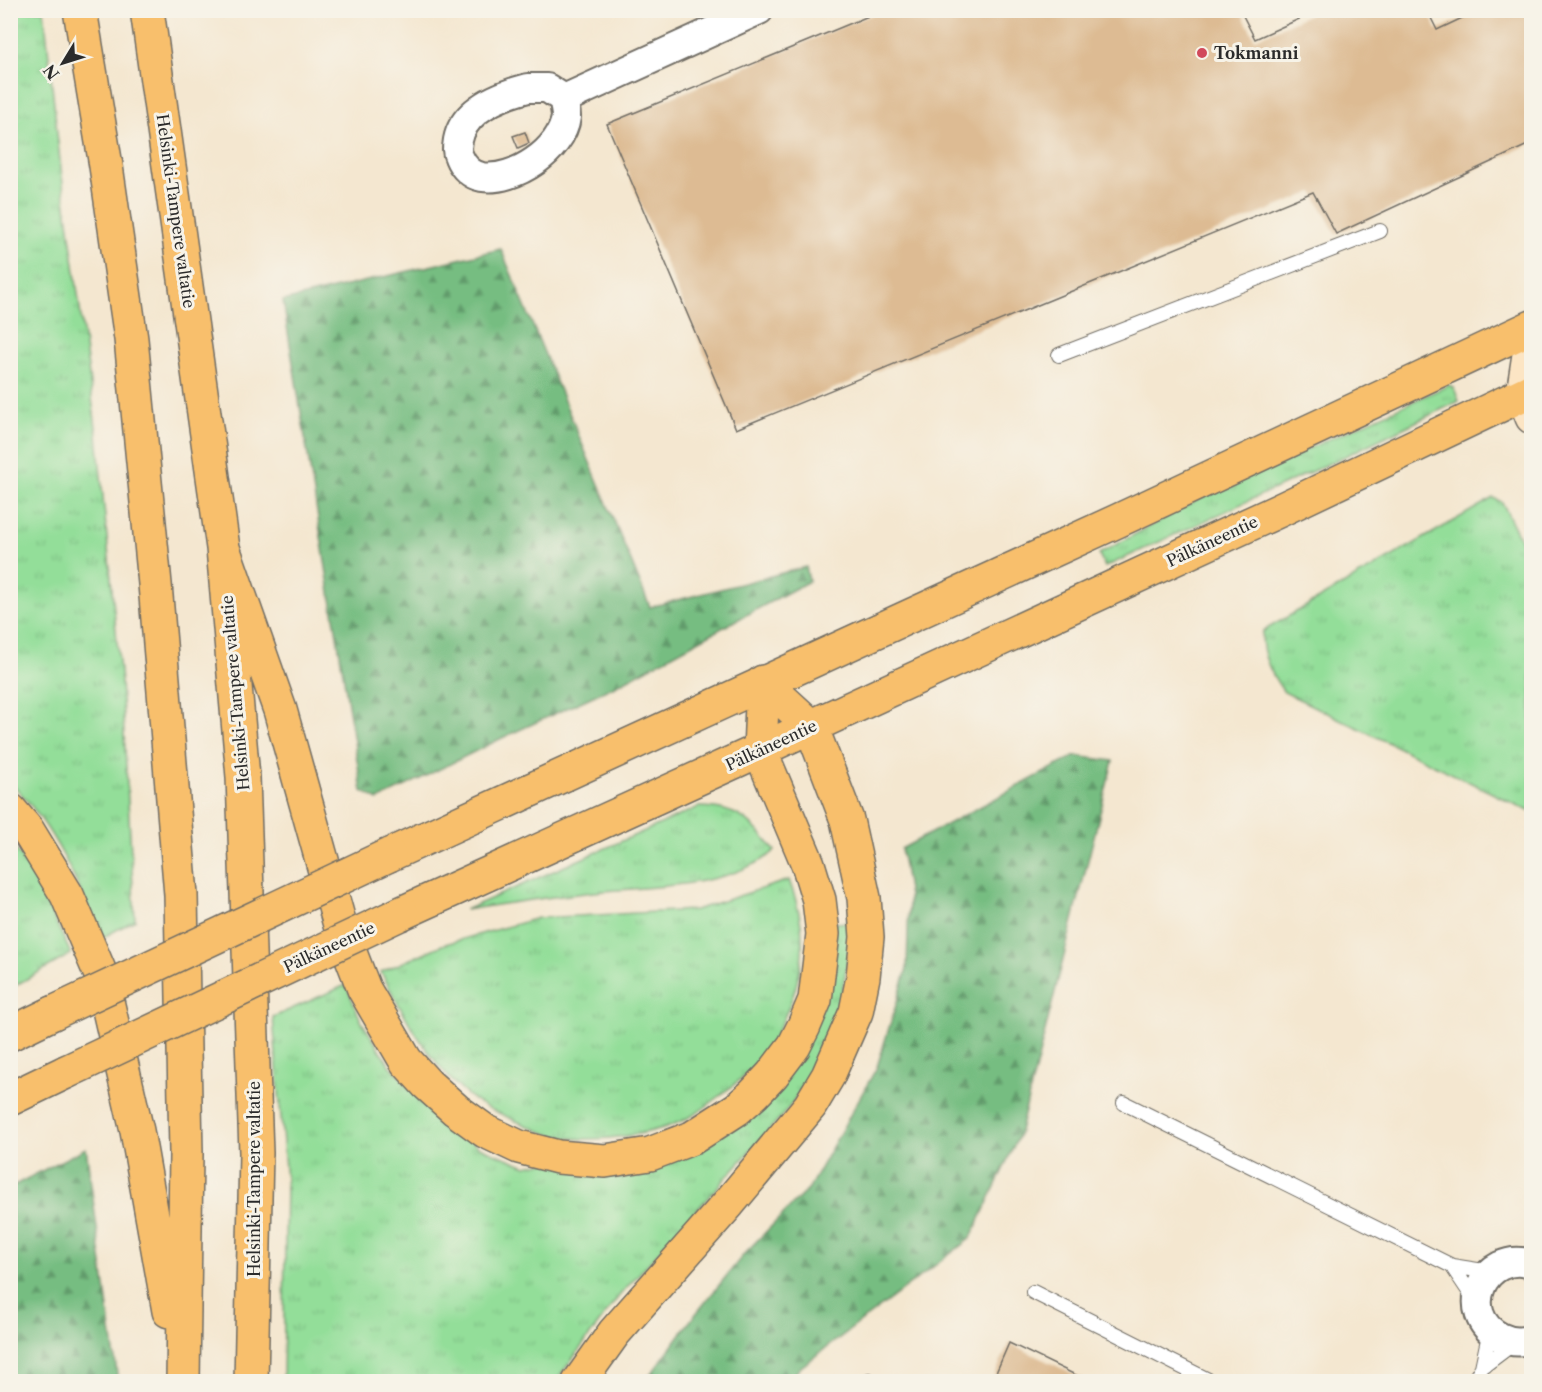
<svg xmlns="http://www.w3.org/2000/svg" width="1542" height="1392" font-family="'Libre Caslon Text',serif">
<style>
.grass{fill:url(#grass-tufts);stroke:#5f8462;stroke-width:1.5}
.forest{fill:url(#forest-firs);stroke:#507456;stroke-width:1.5}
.building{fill:#ddbb93}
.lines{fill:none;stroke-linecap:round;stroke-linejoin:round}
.lane-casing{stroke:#716d65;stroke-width:16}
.street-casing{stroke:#716d65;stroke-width:32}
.secondary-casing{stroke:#716d65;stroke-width:36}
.primary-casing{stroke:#716d65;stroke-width:36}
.highway-casing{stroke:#716d65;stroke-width:36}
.lane{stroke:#fff;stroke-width:14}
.street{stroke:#fff;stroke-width:28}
.secondary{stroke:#fce5c4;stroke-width:33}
.primary{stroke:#f8bf6c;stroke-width:33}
.highway{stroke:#f8bf6c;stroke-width:33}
.primary-bridge-casing{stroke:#716d65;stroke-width:36;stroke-linecap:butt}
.primary-bridge{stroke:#f8bf6c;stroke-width:33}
.poi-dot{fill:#d1495b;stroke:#f7f3e8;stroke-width:2}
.labels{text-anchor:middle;stroke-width:6;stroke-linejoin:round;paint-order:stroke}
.poi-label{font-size:16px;font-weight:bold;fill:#2b2b2b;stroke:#f7f3e8;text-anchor:start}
.street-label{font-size:16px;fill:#2b2b2b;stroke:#f7f3e8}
</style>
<defs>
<pattern id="grass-tufts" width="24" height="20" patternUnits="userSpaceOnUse" patternTransform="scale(1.5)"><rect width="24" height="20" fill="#93de99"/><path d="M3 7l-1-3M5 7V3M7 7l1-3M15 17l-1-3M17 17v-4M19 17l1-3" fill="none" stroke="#7fbf84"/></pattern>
<pattern id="forest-firs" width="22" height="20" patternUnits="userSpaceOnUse" patternTransform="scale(1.5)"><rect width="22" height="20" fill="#76bd81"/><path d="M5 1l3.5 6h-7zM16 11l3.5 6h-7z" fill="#619a6a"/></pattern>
</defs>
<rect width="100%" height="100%" fill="#f7f3e8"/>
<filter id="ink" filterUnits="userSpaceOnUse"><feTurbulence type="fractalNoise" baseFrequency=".0167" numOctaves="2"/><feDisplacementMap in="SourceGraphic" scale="12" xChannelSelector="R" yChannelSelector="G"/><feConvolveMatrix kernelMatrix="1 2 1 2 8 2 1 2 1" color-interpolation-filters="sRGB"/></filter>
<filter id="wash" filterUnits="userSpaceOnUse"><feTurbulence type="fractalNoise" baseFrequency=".008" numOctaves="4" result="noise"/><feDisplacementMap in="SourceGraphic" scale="24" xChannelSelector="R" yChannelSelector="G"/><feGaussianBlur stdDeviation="1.35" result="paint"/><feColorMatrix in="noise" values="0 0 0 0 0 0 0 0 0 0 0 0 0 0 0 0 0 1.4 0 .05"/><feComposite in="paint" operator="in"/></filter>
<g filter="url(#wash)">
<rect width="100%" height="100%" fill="#f4e7d0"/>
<path class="grass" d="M 44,10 L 60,161 L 97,435 L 121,682 L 135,920 L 100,939 C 78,883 55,827 11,783 L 10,58 L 15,36 L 15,11 Z
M 1449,385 L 1454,388 L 1459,401 L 1343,457 L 1105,567 L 1099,554 L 1212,492 Z
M 1493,498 L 1502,502 L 1531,561 L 1531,812 L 1284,692 C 1272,676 1259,651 1263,631 Z
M 699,807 C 738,807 752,822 775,851 C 727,889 651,886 593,892 C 550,897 507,903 465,910 Z
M 10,842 L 31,870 L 71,954 L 11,988 Z
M 789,880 C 809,931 806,971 783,1020 C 777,1032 772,1046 764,1056 C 754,1070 740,1080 727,1090 C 715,1100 700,1112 686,1119 C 651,1136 586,1145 548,1134 C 537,1130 525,1125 514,1120 C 501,1114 486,1108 474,1100 C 434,1071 403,1014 381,972 L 442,945 L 538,918 L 695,910 Z
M 850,922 L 849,952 L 839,1009 L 817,1066 L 787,1110 L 619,1296 L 556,1381 L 283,1381 L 286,1181 L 273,1017 L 346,985 L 361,1021 L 389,1064 L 425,1105 L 479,1147 L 526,1166 L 742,1124 L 835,923 Z"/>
<path class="forest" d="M 501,249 L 650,607 L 806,567 L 809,581 L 617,685 L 502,738 L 378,800 L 362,791 L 283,301 Z
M 1075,756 L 1113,761 L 1019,1135 L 971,1238 L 801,1367 L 788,1381 L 646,1381 L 691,1320 L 745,1253 L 809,1188 L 877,1067 L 907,969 L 909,896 L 901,849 Z
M 86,1148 L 118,1381 L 11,1381 L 11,1187 Z"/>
<g id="blocks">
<path class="building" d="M 883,10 L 1240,10 L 1255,39 L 1319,10 L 1427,10 L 1437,30 L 1479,10 L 1532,10 L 1532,143 L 1336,234 L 1313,192 L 736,429 L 607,124 Z
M 525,132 L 529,143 L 518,148 L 513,136 Z
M 1009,1343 L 1090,1382 L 992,1382 Z"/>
</g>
</g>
<g filter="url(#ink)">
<use href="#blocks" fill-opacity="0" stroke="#716d65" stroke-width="1.5"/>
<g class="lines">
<defs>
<path id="lane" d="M 1059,355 L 1380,231
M 1124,1103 L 1452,1266 L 1490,1272
M 1452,1266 L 1476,1302
M 1033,1292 L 1212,1382
M 1482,1367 L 1514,1343
M 868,1382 L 869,1380
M 1473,1382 L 1482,1367 L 1490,1330"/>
<path id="street" d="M 528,88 L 547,88 L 564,99 C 564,105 566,112 566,117 C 562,150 514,182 482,177 C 471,175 463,167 459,157 C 456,151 457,147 458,140 C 464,109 501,95 528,88 Z
M 564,99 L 759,10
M 1532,1264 C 1483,1249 1456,1314 1500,1337 C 1510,1342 1521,1343 1532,1339"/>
<path id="secondary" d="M 1532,335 L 1523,394 L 1532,417"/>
<path id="primary" d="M 389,855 L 1115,522 L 1532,327
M 402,913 L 760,750 L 1278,511 L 1532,390
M 10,1034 L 53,1013
M 10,1099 L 66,1072"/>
<path id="highway" d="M 80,10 L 106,166 L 131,339 L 155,584 L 181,895 L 186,1153 L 183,1382
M 147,10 L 223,548 L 243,777 L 256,1153 L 251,1382
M 223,548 L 280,710 L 342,932 L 364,989 L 406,1061 L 427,1084 L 456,1110 L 485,1131 L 519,1147 L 558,1157 L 605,1161 L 650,1154 L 692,1138 L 737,1109 L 754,1094 L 772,1075 L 794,1046 L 804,1026 L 815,1000 L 823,934 L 819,900 L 808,864 L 760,750 L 763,682
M 10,810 L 28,831 L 67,895 L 101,975 L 137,1131 L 169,1311
M 579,1382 L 614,1333 L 729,1203 L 810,1106 L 828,1076 L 856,1012 L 863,977 L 867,937 L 864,898 L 847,820 L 811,726 L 763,682"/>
</defs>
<use href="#lane" class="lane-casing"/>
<use href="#street" class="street-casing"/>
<use href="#secondary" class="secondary-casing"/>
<use href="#primary" class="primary-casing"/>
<use href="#highway" class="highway-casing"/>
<use href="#lane" class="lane"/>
<use href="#street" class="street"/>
<use href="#secondary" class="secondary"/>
<use href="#primary" class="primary"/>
<use href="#highway" class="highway"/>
<defs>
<path id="primary-bridge" d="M 53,1013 L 389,855
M 66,1072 L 402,913"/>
</defs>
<use href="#primary-bridge" class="primary-bridge-casing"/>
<use href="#primary-bridge" class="primary-bridge"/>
</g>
</g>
<circle class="poi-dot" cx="1202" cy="53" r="6"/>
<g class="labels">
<g class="poi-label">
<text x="1214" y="59">Tokmanni</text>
</g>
<g class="street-label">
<text transform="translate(176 211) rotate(82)" y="6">Helsinki-Tampere valtatie</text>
<text transform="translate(1212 541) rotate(-25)" y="6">Pälkäneentie</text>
<text transform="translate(235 693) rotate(-95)" y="6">Helsinki-Tampere valtatie</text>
<text transform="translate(771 745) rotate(-25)" y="6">Pälkäneentie</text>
<text transform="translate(329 947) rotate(-25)" y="6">Pälkäneentie</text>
<text transform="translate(254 1179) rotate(-90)" y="6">Helsinki-Tampere valtatie</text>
</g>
</g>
<rect width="1542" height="1392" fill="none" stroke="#f7f3e8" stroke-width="36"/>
<g transform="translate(63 63) rotate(232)" stroke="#f7f3e8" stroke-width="4.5" paint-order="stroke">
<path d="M0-4.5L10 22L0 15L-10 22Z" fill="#2b2b2b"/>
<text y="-9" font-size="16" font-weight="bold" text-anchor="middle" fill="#2b2b2b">N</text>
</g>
</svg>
